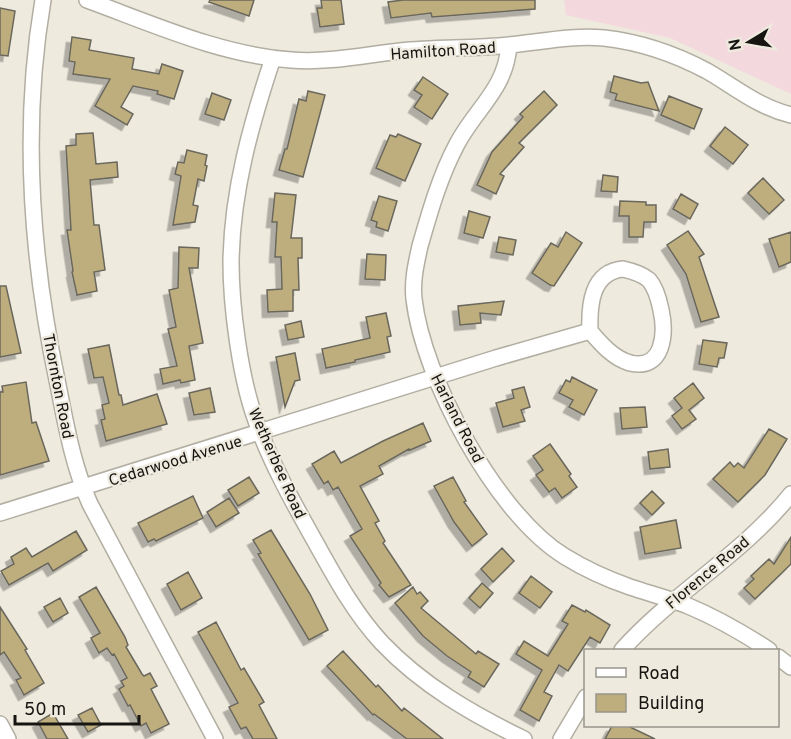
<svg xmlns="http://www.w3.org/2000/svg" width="791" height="739" font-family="Overpass,sans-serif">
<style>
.education{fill:#f3d9de}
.building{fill:#bfae7d;stroke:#6a675d;stroke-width:1.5;filter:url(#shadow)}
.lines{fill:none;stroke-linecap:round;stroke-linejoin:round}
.minor-casing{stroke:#b2aea2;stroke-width:18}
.minor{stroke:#fff;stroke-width:15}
.labels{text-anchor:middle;stroke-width:4.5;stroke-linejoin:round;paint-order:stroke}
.street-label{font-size:16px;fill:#161511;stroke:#eeeade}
</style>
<defs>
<filter id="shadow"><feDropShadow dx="-5.5" dy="5.5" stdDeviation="0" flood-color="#0004"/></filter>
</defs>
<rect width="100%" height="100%" fill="#eeeade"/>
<path class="education" d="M 564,0 L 791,0 L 791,94 L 670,38 L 566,15 Z"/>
<path class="building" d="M 210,0 L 254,0 L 249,16 L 209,2 Z
M 321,0 L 341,0 L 344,24 L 320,27 L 317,8 L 322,8 Z
M 403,0 L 535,0 L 535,9 L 432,17 L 431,13 L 391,18 L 388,2 Z
M 0,8 L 15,11 L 8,56 L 0,55 Z
M 72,37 L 91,40 L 89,50 L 134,58 L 132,69 L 159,74 L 162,64 L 183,71 L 174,99 L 157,94 L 158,91 L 133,86 L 121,107 L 133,114 L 127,125 L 95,106 L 110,79 L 73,74 L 75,62 L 69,61 Z
M 614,76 L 641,83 L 648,82 L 659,111 L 615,100 L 617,94 L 610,92 Z
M 423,77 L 448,94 L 432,119 L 414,107 L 422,95 L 414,90 Z
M 308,91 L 325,95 L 303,177 L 279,170 L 285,149 L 287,149 L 299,99 L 306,101 Z
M 544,91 L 557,105 L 519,143 L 524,147 L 500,174 L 504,176 L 496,194 L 477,185 L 492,152 L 523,117 L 520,114 Z
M 212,93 L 231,100 L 224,120 L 205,114 Z
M 669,96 L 702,109 L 694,129 L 661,115 Z
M 725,127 L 748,145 L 733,164 L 710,146 Z
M 93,133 L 96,164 L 117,162 L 118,177 L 90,180 L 94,225 L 99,225 L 105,270 L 94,272 L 97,291 L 77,295 L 72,272 L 73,271 L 67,230 L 71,230 L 66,146 L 76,145 L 76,134 Z
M 398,134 L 421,144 L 405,181 L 376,168 L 390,135 L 396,137 Z
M 187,150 L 207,155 L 205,165 L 207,166 L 204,181 L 198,179 L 193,205 L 198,206 L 195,222 L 173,225 L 181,176 L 175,174 L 178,162 L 184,163 Z
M 603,175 L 618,177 L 617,192 L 601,191 Z
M 763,178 L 784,200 L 769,214 L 748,193 Z
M 275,193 L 296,195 L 291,238 L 302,238 L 302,258 L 298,258 L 299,290 L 293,290 L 293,311 L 268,312 L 267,290 L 282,289 L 281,257 L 275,257 L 277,222 L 272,222 Z
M 681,194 L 698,204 L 690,219 L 673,209 Z
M 379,196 L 397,201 L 388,231 L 376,227 L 377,222 L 371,220 Z
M 620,201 L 646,202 L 646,205 L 656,205 L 656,222 L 644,222 L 643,237 L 629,237 L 629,216 L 619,216 Z
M 469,211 L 490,217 L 483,238 L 464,233 Z
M 688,231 L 704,254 L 699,257 L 719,317 L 701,322 L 686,274 L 667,245 Z
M 566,232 L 582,243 L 554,286 L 550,285 L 532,273 L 551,243 L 558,247 Z
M 791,232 L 791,262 L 779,267 L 769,239 Z
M 499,237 L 516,240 L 513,255 L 496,252 Z
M 179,247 L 199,248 L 198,268 L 189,268 L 203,343 L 189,346 L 195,380 L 181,383 L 180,380 L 163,384 L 160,369 L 177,366 L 168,329 L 176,327 L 169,290 L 178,288 Z
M 367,254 L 386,255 L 385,280 L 365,279 Z
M 0,286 L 6,286 L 21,353 L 0,357 Z
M 504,301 L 501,315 L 480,313 L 481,323 L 460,325 L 458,306 Z
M 386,313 L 391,336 L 387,337 L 390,352 L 355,360 L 355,362 L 326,368 L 322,349 L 370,338 L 366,317 Z
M 301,321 L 304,337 L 288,340 L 285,325 Z
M 703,340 L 727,343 L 724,358 L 719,358 L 717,367 L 699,364 Z
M 109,345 L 119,395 L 121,395 L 123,405 L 157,394 L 167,424 L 106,441 L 101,420 L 105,419 L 102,405 L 109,403 L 103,377 L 94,378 L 88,349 Z
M 295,353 L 300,380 L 295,381 L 285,407 L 276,357 Z
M 572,377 L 597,390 L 584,415 L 569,407 L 573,400 L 559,393 L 566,380 L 570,382 Z
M 26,382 L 32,423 L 36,422 L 49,461 L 0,475 L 0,392 L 3,392 L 2,386 Z
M 693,383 L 704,398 L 689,410 L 696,419 L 682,429 L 672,416 L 682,408 L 674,398 Z
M 524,387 L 530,407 L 521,410 L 525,421 L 503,427 L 496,403 L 514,398 L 512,390 Z
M 210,388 L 215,412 L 194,415 L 189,393 Z
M 645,407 L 647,427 L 622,429 L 620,408 Z
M 423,423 L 431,441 L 410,450 L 409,449 L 379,466 L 383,474 L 360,486 L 379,521 L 375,523 L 385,541 L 383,543 L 411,585 L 389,597 L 379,585 L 381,583 L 350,536 L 362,529 L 338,487 L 333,490 L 328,481 L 324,484 L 312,464 L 334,451 L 341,463 L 383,441 Z
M 769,429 L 787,439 L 765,475 L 738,502 L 713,479 L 730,462 L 734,467 L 738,463 L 744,468 Z
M 550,444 L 571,474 L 569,476 L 577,487 L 562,498 L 555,488 L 549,492 L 536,475 L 543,470 L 533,456 Z
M 668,449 L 670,467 L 650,469 L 648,452 Z
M 249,477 L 259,493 L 238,506 L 228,490 Z
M 453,477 L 466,501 L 464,502 L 487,534 L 472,546 L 454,522 L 434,486 Z
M 652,491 L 664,503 L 652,515 L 640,503 Z
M 193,496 L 203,518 L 156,541 L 154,539 L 148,542 L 138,523 Z
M 229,498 L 239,513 L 216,527 L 207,512 Z
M 676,520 L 681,548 L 645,554 L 640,527 Z
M 271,530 L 310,594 L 328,630 L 309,640 L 258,554 L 261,553 L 253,540 Z
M 76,531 L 87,550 L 53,571 L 48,563 L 9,585 L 1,571 L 14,564 L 11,557 L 26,548 L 32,557 Z
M 791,537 L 791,564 L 755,599 L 744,588 L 754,579 L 751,576 L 769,559 L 774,564 Z
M 502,548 L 514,561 L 493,582 L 481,569 Z
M 188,572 L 202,598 L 181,610 L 167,584 Z
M 531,576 L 552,592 L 540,608 L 519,593 Z
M 482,583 L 493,593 L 480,608 L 469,598 Z
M 96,587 L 125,637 L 128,645 L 126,647 L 142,674 L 144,676 L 150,673 L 157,686 L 151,689 L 169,724 L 151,733 L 146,723 L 141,726 L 130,705 L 128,706 L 119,689 L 124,686 L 121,681 L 127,678 L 114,654 L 112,655 L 107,648 L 99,653 L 91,638 L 100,633 L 79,597 Z
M 413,587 L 417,594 L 420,592 L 428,601 L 421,608 L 476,654 L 478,651 L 499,664 L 484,687 L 468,677 L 471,672 L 447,656 L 423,636 L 395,603 Z
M 60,598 L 68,613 L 53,622 L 44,607 Z
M 572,605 L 585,612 L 586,610 L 610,625 L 600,643 L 590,637 L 568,671 L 559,665 L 544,692 L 552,696 L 539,721 L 520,710 L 542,670 L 516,654 L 524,641 L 548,656 L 568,624 L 562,621 Z
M 0,607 L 27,649 L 25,650 L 44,683 L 24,695 L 16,680 L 21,678 L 4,652 L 0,655 Z
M 216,622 L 241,670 L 244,668 L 264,702 L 259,705 L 277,739 L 253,739 L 246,727 L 241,729 L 229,707 L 238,703 L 198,632 Z
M 343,651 L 376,687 L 378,685 L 402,711 L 404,708 L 443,739 L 407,739 L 374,714 L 373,715 L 327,666 Z
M 92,708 L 101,725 L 88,732 L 78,715 Z
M 53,713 L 68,739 L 47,739 L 38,722 Z
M 612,726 L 628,726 L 655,739 L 605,739 Z"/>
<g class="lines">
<defs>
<path id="minor" d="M 43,0 C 21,129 31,258 58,385 C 66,425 73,466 90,504 L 215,739
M 87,0 C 153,24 221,55 291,60 C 328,63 364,55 400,51 C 436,47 473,49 509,45 C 541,42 572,35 604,38 C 640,42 675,54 707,71 C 735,87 758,107 791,115
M 509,45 C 506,89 476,108 457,144 C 440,176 430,211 420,246 C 416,264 412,281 414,299 C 423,378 496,514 564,556 C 585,569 607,579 630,587 C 648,593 667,598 686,605 C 715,617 743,633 769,650
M 273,58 C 251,124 232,191 231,262 C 231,306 240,376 255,418 C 269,460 295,506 317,545 C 336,579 355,614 382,643 C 422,685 472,714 524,739
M 623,269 C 632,271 642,274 649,280 C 656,288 659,300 661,310 C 666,333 664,371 630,363 C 613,358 601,344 590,331 C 589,306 591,272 623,269 Z
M 0,513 L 496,358 L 590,331
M 622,650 C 673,593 743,554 791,494
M 778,657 L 791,667
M 0,724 L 8,739
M 561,739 L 586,697"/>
</defs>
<use href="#minor" class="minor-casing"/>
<use href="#minor" class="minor"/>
</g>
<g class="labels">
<g class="street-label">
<text transform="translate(443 50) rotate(-4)" y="6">Hamilton Road</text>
<text transform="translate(59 386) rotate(79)" y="6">Thornton Road</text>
<text transform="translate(458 418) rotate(63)" y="6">Harland Road</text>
<text transform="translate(175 460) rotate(-17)" y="6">Cedarwood Avenue</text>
<text transform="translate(278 463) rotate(66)" y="6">Wetherbee Road</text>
<text transform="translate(707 572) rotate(-40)" y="6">Florence Road</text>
</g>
</g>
<rect x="584" y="649" width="195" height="78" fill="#eeeade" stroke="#98958c" stroke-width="1.5"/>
<rect x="596" y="668" width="30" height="9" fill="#ffffff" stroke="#98958c" stroke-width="1.5"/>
<text x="638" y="679" font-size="18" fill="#161511">Road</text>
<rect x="596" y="694" width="30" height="18" fill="#bfae7d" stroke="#98958c" stroke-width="1.5"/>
<text x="638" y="709" font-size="18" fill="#161511">Building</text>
<g transform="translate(749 42) rotate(259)" stroke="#eeeade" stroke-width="4.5" paint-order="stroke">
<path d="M0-4.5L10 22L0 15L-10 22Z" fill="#161511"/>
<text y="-9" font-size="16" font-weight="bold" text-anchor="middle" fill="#161511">N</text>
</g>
<path d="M15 715v9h124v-9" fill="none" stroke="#161511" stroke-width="3"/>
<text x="24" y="715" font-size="18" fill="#161511" stroke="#eeeade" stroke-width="4.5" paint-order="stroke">50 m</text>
</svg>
